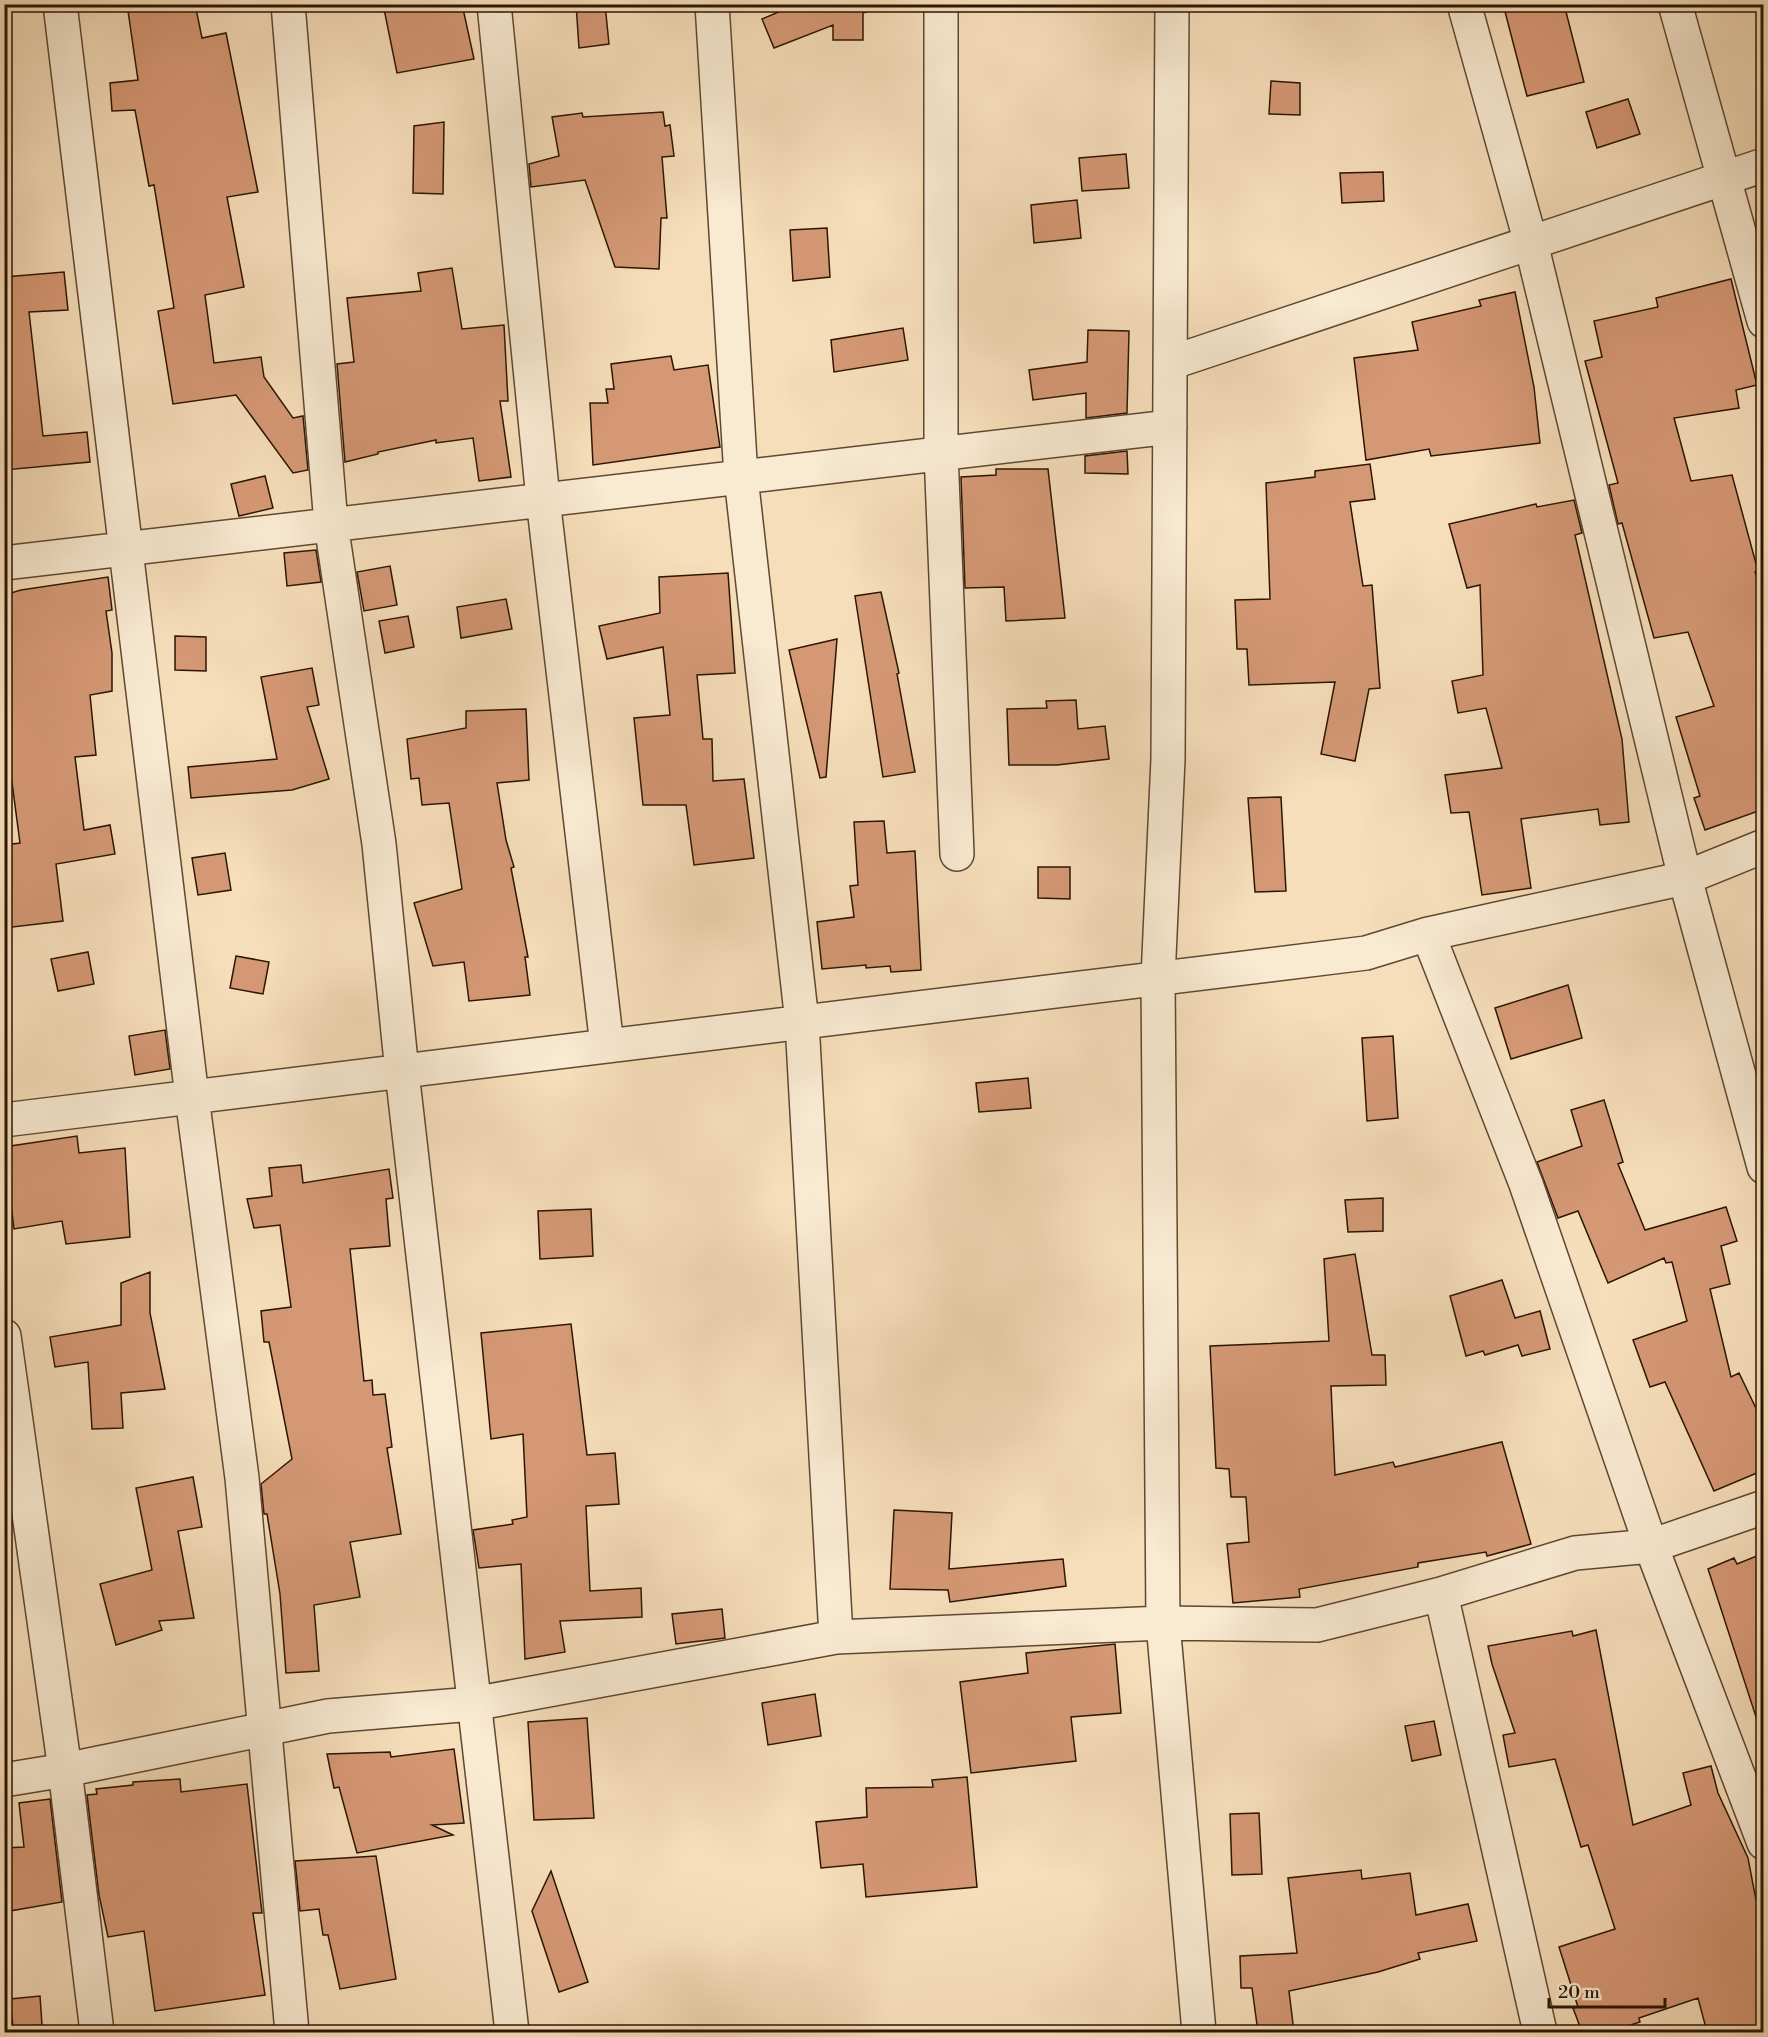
<svg xmlns="http://www.w3.org/2000/svg" width="1768" height="2037" font-family="'Libre Bodoni',serif">
<style>
.building{fill:#d59875;stroke:#2b1603;stroke-width:1.5}
.lines{fill:none;stroke-linecap:round;stroke-linejoin:round}
.minor-casing{stroke:#5e4831;stroke-width:36}
.minor{stroke:#f9ead2;stroke-width:33}
</style>
<rect width="100%" height="100%" fill="#f6deba"/>
<filter id="stains"><feTurbulence type="fractalNoise" baseFrequency=".00333" numOctaves="4"/><feColorMatrix values="0 0 0 0 .2 0 0 0 0 .09 0 0 0 0 .02 0 0 0 .5 -.17"/></filter>
<radialGradient id="worn" r=".72"><stop offset=".6" stop-color="#630" stop-opacity="0"/><stop offset="1" stop-color="#630" stop-opacity=".3"/></radialGradient>
<path class="building" d="M 127,4 L 195,4 L 202,38 L 226,33 L 258,192 L 227,197 L 244,287 L 205,295 L 214,363 L 261,357 L 264,377 L 293,418 L 303,416 L 308,470 L 293,473 L 236,395 L 173,404 L 158,311 L 174,308 L 154,185 L 149,186 L 135,110 L 112,111 L 110,83 L 138,80 Z
M 383,4 L 462,4 L 474,59 L 397,73 Z
M 576,4 L 605,4 L 609,44 L 579,48 Z
M 797,4 L 879,4 L 880,7 L 863,13 L 863,40 L 833,40 L 833,25 L 774,48 L 762,19 Z
M 1503,4 L 1564,4 L 1584,82 L 1527,96 Z
M 1271,81 L 1300,83 L 1300,115 L 1269,114 Z
M 1628,99 L 1640,134 L 1597,148 L 1586,112 Z
M 663,112 L 665,126 L 670,125 L 674,156 L 662,157 L 667,218 L 661,218 L 659,269 L 615,267 L 585,180 L 531,187 L 529,164 L 559,156 L 552,117 L 582,113 L 583,117 Z
M 444,122 L 443,194 L 413,193 L 414,126 Z
M 1126,154 L 1129,188 L 1082,191 L 1079,158 Z
M 1383,172 L 1384,201 L 1342,203 L 1340,173 Z
M 1077,200 L 1081,238 L 1034,243 L 1031,205 Z
M 827,228 L 830,277 L 793,281 L 790,230 Z
M 452,268 L 462,329 L 504,325 L 508,401 L 500,401 L 511,477 L 479,481 L 473,438 L 436,443 L 436,440 L 378,452 L 378,454 L 345,462 L 337,364 L 354,362 L 347,298 L 421,291 L 418,273 Z
M 64,272 L 68,310 L 29,312 L 43,436 L 87,432 L 90,462 L 4,470 L 4,277 Z
M 1731,279 L 1757,385 L 1736,390 L 1739,408 L 1674,418 L 1691,481 L 1732,475 L 1758,571 L 1755,572 L 1764,597 L 1764,809 L 1705,830 L 1694,798 L 1700,796 L 1676,717 L 1714,706 L 1688,632 L 1654,638 L 1622,523 L 1618,524 L 1609,485 L 1618,483 L 1585,361 L 1602,357 L 1594,321 L 1658,307 L 1656,298 Z
M 1515,292 L 1534,387 L 1540,443 L 1431,456 L 1429,449 L 1366,460 L 1354,358 L 1418,350 L 1412,322 L 1481,306 L 1479,300 Z
M 903,328 L 908,360 L 834,372 L 831,340 Z
M 1088,330 L 1129,331 L 1127,413 L 1086,418 L 1086,393 L 1033,400 L 1029,370 L 1087,362 Z
M 671,356 L 674,370 L 708,365 L 720,447 L 593,465 L 590,403 L 608,403 L 606,389 L 614,389 L 611,364 Z
M 1127,451 L 1128,474 L 1085,473 L 1085,456 Z
M 1370,464 L 1375,499 L 1350,502 L 1363,586 L 1372,585 L 1380,688 L 1369,689 L 1355,761 L 1321,754 L 1335,682 L 1249,685 L 1247,649 L 1237,649 L 1235,600 L 1270,599 L 1266,483 L 1315,477 L 1315,471 Z
M 996,469 L 1048,469 L 1065,618 L 1006,621 L 1004,587 L 965,588 L 961,477 L 996,475 Z
M 265,476 L 273,508 L 239,516 L 231,484 Z
M 1574,500 L 1582,533 L 1575,535 L 1622,739 L 1629,822 L 1600,825 L 1598,809 L 1521,819 L 1531,888 L 1482,895 L 1469,812 L 1451,813 L 1445,775 L 1502,768 L 1486,708 L 1458,713 L 1452,681 L 1483,675 L 1480,585 L 1467,588 L 1449,524 L 1536,504 L 1537,507 Z
M 316,550 L 321,582 L 287,586 L 284,553 Z
M 390,566 L 397,605 L 364,611 L 357,572 Z
M 728,573 L 735,673 L 697,675 L 703,739 L 712,739 L 713,781 L 744,779 L 754,858 L 694,865 L 686,805 L 643,805 L 634,718 L 670,715 L 663,647 L 607,659 L 599,626 L 660,613 L 659,577 Z
M 108,577 L 112,610 L 106,611 L 112,653 L 112,691 L 90,695 L 96,755 L 75,757 L 84,830 L 110,825 L 115,854 L 56,864 L 63,921 L 4,928 L 4,845 L 20,843 L 7,745 L 4,746 L 4,595 L 21,590 Z
M 881,592 L 899,673 L 897,674 L 915,772 L 883,777 L 855,596 Z
M 506,599 L 512,629 L 461,638 L 457,607 Z
M 408,616 L 414,647 L 385,653 L 379,621 Z
M 175,636 L 206,637 L 206,671 L 175,670 Z
M 837,639 L 826,777 L 820,778 L 789,650 Z
M 312,668 L 319,705 L 307,707 L 329,779 L 292,790 L 191,798 L 188,767 L 277,759 L 261,677 Z
M 1076,700 L 1078,729 L 1105,726 L 1109,759 L 1057,765 L 1009,765 L 1007,709 L 1047,708 L 1046,701 Z
M 526,709 L 529,780 L 497,783 L 506,840 L 514,867 L 511,868 L 528,957 L 525,957 L 530,995 L 469,1001 L 464,962 L 433,966 L 414,903 L 462,889 L 449,803 L 422,805 L 419,778 L 411,779 L 407,739 L 466,728 L 466,711 Z
M 1281,797 L 1286,891 L 1255,892 L 1248,798 Z
M 884,821 L 887,853 L 915,851 L 921,970 L 891,972 L 890,966 L 866,968 L 866,965 L 822,969 L 817,922 L 854,917 L 850,886 L 858,885 L 854,822 Z
M 225,853 L 231,890 L 198,895 L 192,858 Z
M 1038,867 L 1070,867 L 1070,899 L 1038,898 Z
M 88,952 L 94,984 L 58,991 L 51,959 Z
M 236,956 L 269,962 L 263,994 L 230,988 Z
M 1568,985 L 1582,1038 L 1511,1059 L 1495,1008 Z
M 165,1030 L 170,1069 L 135,1075 L 129,1036 Z
M 1393,1036 L 1398,1118 L 1367,1121 L 1362,1038 Z
M 1028,1078 L 1031,1108 L 979,1112 L 976,1083 Z
M 1604,1100 L 1623,1162 L 1618,1164 L 1645,1230 L 1726,1207 L 1737,1241 L 1721,1246 L 1730,1284 L 1710,1289 L 1731,1377 L 1739,1373 L 1764,1425 L 1764,1470 L 1714,1491 L 1665,1382 L 1650,1387 L 1633,1340 L 1687,1321 L 1672,1262 L 1666,1263 L 1664,1258 L 1608,1283 L 1578,1211 L 1558,1218 L 1537,1162 L 1582,1146 L 1571,1110 Z
M 77,1136 L 79,1153 L 125,1148 L 130,1237 L 66,1244 L 62,1221 L 14,1229 L 4,1147 Z
M 301,1165 L 303,1183 L 389,1169 L 393,1198 L 386,1199 L 390,1246 L 350,1249 L 364,1381 L 372,1380 L 373,1395 L 385,1394 L 392,1447 L 387,1448 L 401,1534 L 350,1542 L 360,1597 L 314,1605 L 319,1671 L 286,1673 L 280,1594 L 267,1514 L 264,1514 L 261,1484 L 292,1459 L 269,1342 L 264,1342 L 261,1311 L 291,1307 L 280,1225 L 254,1228 L 247,1199 L 272,1196 L 269,1168 Z
M 1383,1198 L 1383,1231 L 1348,1232 L 1345,1200 Z
M 591,1209 L 593,1256 L 540,1259 L 538,1211 Z
M 1355,1254 L 1372,1355 L 1385,1355 L 1386,1385 L 1331,1386 L 1335,1475 L 1393,1462 L 1395,1467 L 1502,1442 L 1531,1544 L 1487,1556 L 1486,1552 L 1418,1563 L 1418,1567 L 1299,1589 L 1300,1597 L 1233,1603 L 1227,1544 L 1249,1542 L 1246,1497 L 1231,1497 L 1229,1469 L 1216,1468 L 1210,1346 L 1329,1341 L 1324,1259 Z
M 150,1272 L 150,1313 L 165,1389 L 121,1393 L 123,1428 L 92,1429 L 88,1362 L 55,1367 L 50,1337 L 121,1325 L 121,1283 Z
M 1502,1280 L 1515,1318 L 1540,1311 L 1550,1349 L 1522,1356 L 1518,1345 L 1485,1355 L 1483,1351 L 1466,1356 L 1450,1296 Z
M 571,1324 L 587,1455 L 615,1453 L 619,1504 L 586,1506 L 590,1591 L 641,1588 L 642,1617 L 560,1621 L 565,1652 L 525,1659 L 521,1564 L 479,1568 L 474,1536 L 473,1530 L 513,1524 L 512,1520 L 527,1517 L 523,1434 L 491,1439 L 481,1333 Z
M 193,1477 L 202,1527 L 178,1531 L 194,1618 L 159,1621 L 162,1630 L 116,1645 L 100,1584 L 152,1570 L 136,1488 Z
M 894,1510 L 952,1513 L 949,1569 L 1063,1559 L 1066,1586 L 950,1602 L 948,1590 L 890,1589 Z
M 1764,1553 L 1764,1719 L 1757,1720 L 1708,1569 L 1734,1558 L 1737,1564 Z
M 722,1609 L 725,1638 L 676,1644 L 672,1614 Z
M 1596,1630 L 1633,1825 L 1691,1805 L 1683,1773 L 1711,1766 L 1718,1793 L 1748,1858 L 1756,1900 L 1764,1898 L 1764,2032 L 1707,2032 L 1698,1998 L 1639,2018 L 1640,2022 L 1609,2032 L 1582,2032 L 1573,2008 L 1578,2007 L 1559,1947 L 1615,1929 L 1588,1845 L 1581,1847 L 1555,1759 L 1509,1767 L 1503,1735 L 1515,1733 L 1492,1664 L 1488,1646 L 1572,1631 L 1573,1636 Z
M 1115,1644 L 1121,1713 L 1071,1717 L 1076,1761 L 971,1773 L 960,1682 L 1028,1673 L 1026,1653 Z
M 815,1694 L 821,1736 L 768,1745 L 762,1703 Z
M 587,1718 L 594,1818 L 534,1820 L 528,1722 Z
M 1434,1721 L 1441,1755 L 1412,1761 L 1405,1726 Z
M 454,1749 L 464,1823 L 432,1825 L 453,1835 L 357,1853 L 339,1787 L 334,1788 L 327,1754 L 390,1752 L 391,1757 Z
M 967,1777 L 977,1887 L 866,1897 L 863,1864 L 821,1868 L 816,1822 L 867,1817 L 866,1788 L 933,1787 L 932,1780 Z
M 180,1779 L 181,1792 L 247,1784 L 262,1913 L 253,1913 L 265,1995 L 155,2011 L 144,1931 L 108,1937 L 99,1895 L 87,1795 L 97,1794 L 96,1789 L 133,1785 L 133,1782 Z
M 50,1799 L 62,1902 L 4,1912 L 4,1848 L 24,1847 L 19,1803 Z
M 1259,1813 L 1262,1874 L 1232,1875 L 1230,1814 Z
M 376,1856 L 396,1979 L 340,1989 L 328,1935 L 323,1935 L 319,1909 L 300,1911 L 295,1861 Z
M 1361,1870 L 1362,1879 L 1410,1873 L 1416,1915 L 1468,1904 L 1477,1941 L 1418,1953 L 1420,1959 L 1378,1972 L 1289,1991 L 1294,2032 L 1258,2032 L 1252,1988 L 1241,1988 L 1240,1956 L 1297,1953 L 1288,1878 Z
M 551,1871 L 588,1982 L 559,1992 L 532,1911 Z
M 40,1996 L 42,2025 L 13,2027 L 10,1999 Z"/>
<g class="lines">
<defs>
<path id="minor" d="M 60,4 L 192,1097 L 242,1478 L 292,2032
M 288,4 L 331,524 L 379,844 L 402,1072 L 512,2032
M 494,4 L 543,499 L 607,1046
M 712,4 L 741,477 L 802,1022 L 836,1637
M 941,4 L 941,452 L 957,854
M 1172,4 L 1168,759 L 1158,978 L 1163,1623 L 1199,2032
M 1464,4 L 1531,243 L 1685,878 L 1764,1167
M 1675,4 L 1764,321
M 1170,363 L 1764,165
M 4,563 L 1170,427
M 1428,934 L 1526,1184 L 1651,1546 L 1764,1843
M 4,1120 L 1366,953 L 1428,934 L 1685,878 L 1764,846
M 4,1336 L 65,1770 L 97,2032
M 1441,1594 L 1540,2032
M 4,1780 L 65,1770 L 328,1716 L 473,1704 L 836,1637 L 1163,1623 L 1317,1625 L 1441,1594 L 1575,1553 L 1651,1546 L 1764,1507"/>
</defs>
<use href="#minor" class="minor-casing"/>
<use href="#minor" class="minor"/>
</g>
<rect width="1768" height="2037" fill="none" stroke="#f6deba" stroke-width="24"/>
<rect x="6" y="6" width="1756" height="2025" fill="none" stroke="#2b1603" stroke-width="3"/>
<rect x="12" y="12" width="1744" height="2013" fill="none" stroke="#2b1603" stroke-width="1.5"/>
<path d="M1549 1998v9h116v-9" fill="none" stroke="#2b1603" stroke-width="3"/>
<text x="1558" y="1998" font-size="18" fill="#2b1603" stroke="#f9ead2" stroke-width="4.5" paint-order="stroke">20 m</text>
<rect width="100%" height="100%" filter="url(#stains)"/>
<rect width="100%" height="100%" fill="url(#worn)"/>
</svg>
